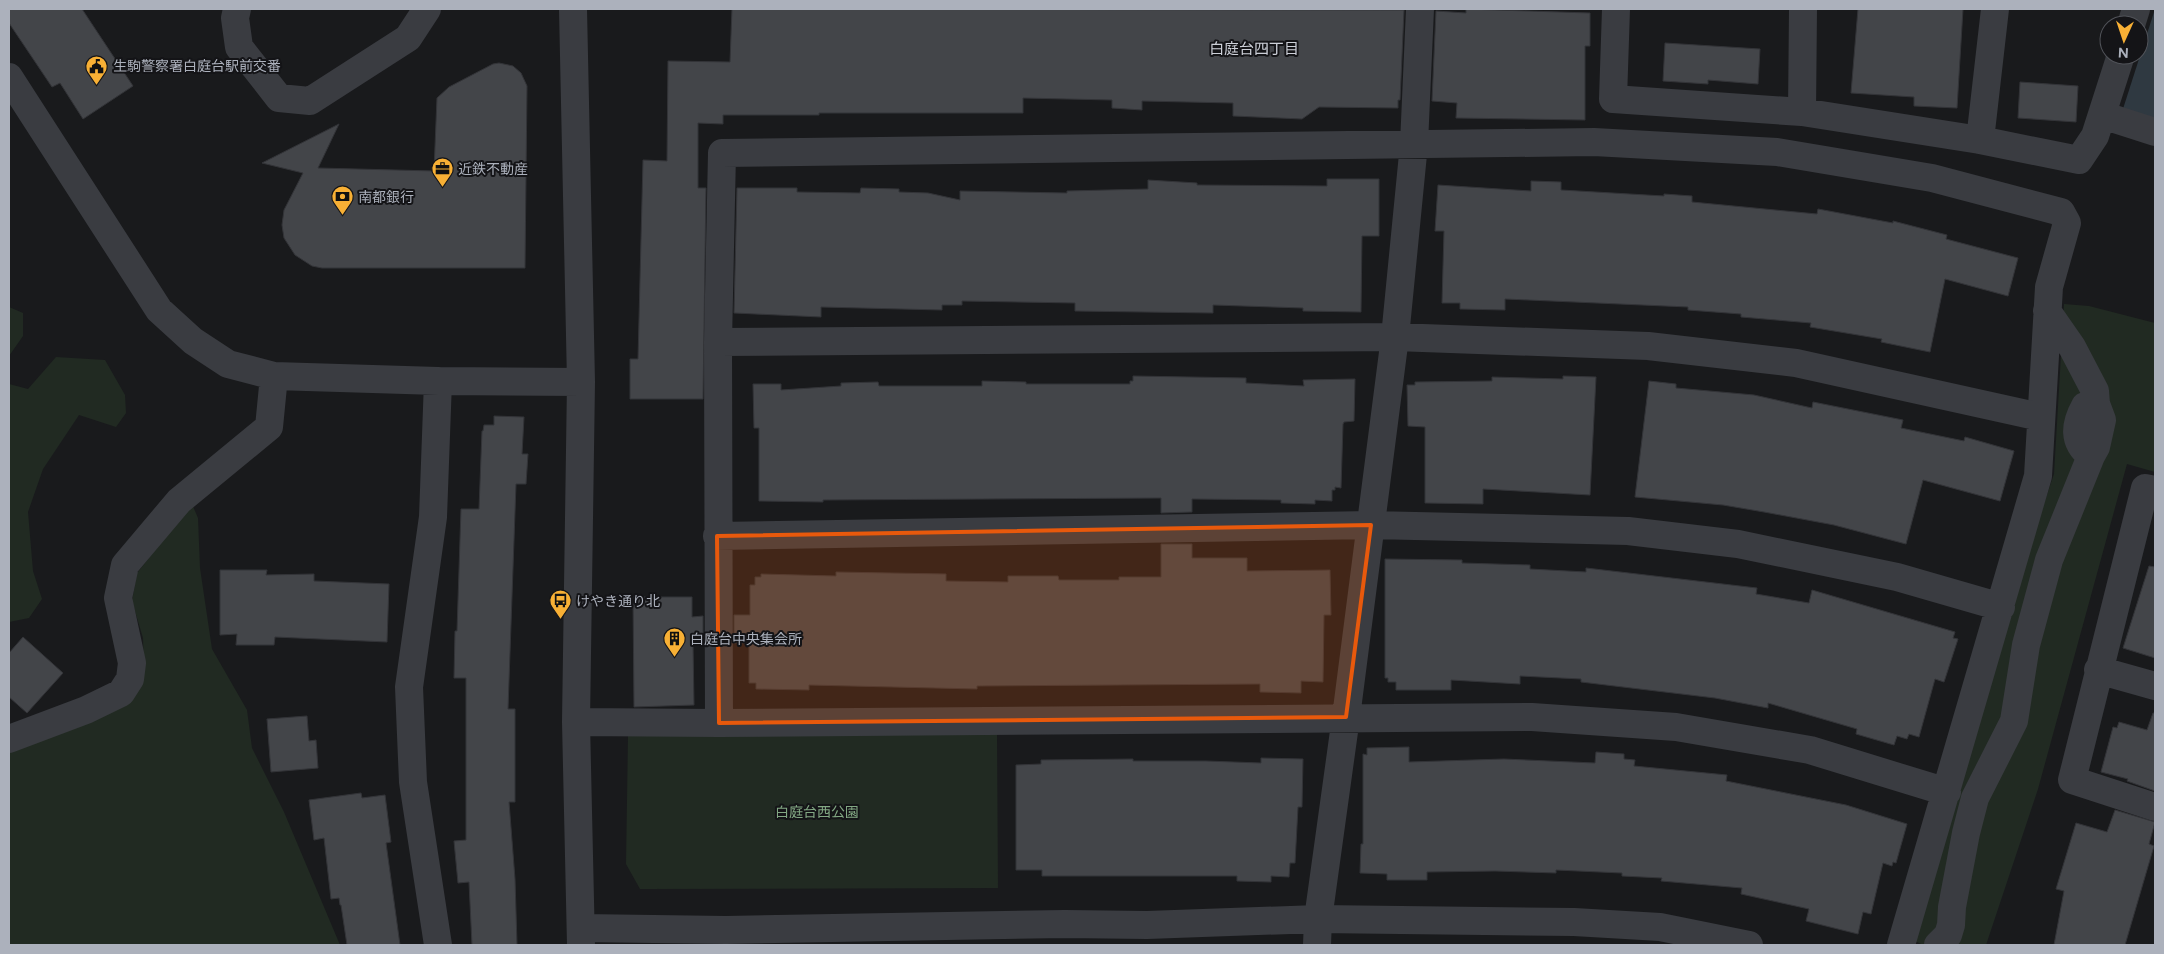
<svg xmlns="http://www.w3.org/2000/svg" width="2164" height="954" font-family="Figtree,'Noto Sans JP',sans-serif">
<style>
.green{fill:#212a22}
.water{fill:#2f3941}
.building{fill:#434549;stroke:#333438}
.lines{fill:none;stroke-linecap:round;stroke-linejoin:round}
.minor{stroke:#3a3c41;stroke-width:28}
.marked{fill:#e8590c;fill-opacity:0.2;stroke:#e8590c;stroke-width:4;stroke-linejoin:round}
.labels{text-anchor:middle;stroke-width:4;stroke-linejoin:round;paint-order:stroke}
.poi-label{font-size:14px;fill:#acb1bc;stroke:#141417;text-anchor:start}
.park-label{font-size:14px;fill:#82a783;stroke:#141417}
.neighbourhood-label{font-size:15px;fill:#cdd0d8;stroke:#141417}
</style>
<rect width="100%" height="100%" fill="#191a1c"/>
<path class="green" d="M 2064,304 L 2089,306 L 2155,323 L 2155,472 L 2127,464 L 2038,789 L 1986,945 L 1923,945 L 1915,941 L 2021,572 L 2054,474 Z
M 9,307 L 23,313 L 23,336 L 9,356 Z
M 56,357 L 105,360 L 125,395 L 126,413 L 116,427 L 79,415 L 43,469 L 28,512 L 33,571 L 42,599 L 29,618 L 9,622 L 9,384 L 28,389 Z
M 192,504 L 198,518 L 200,568 L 212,649 L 247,710 L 252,748 L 284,812 L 340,945 L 9,945 L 9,752 L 144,671 L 143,638 L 132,601 L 137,573 Z
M 997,733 L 998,888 L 640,889 L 626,864 L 628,736 Z"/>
<path class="water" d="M 2155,9 L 2155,122 L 2122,112 Z"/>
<path class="building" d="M 9,9 L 82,9 L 133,86 L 83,119 L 60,83 L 52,87 L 9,23 Z
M 732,9 L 1404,10 L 1400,100 L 1398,100 L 1398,108 L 1319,107 L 1302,119 L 1233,116 L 1233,103 L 1142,101 L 1142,110 L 1112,108 L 1112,100 L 1023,98 L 1023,113 L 819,113 L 819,115 L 723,115 L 723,124 L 698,123 L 698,188 L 706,188 L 703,399 L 630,399 L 630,359 L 638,359 L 643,160 L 667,161 L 668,61 L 730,62 Z
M 1466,9 L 1590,13 L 1590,46 L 1585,46 L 1585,120 L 1456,118 L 1457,103 L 1432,101 L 1436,11 L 1466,13 Z
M 1858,9 L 1963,9 L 1957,108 L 1914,106 L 1914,97 L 1851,93 Z
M 1665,43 L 1760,49 L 1758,84 L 1708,80 L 1708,84 L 1663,81 Z
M 499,63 L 513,66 L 521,73 L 527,86 L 525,268 L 322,268 L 312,266 L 295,255 L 284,238 L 282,225 L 284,210 L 303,173 L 262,163 L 339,124 L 318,168 L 434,171 L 437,98 L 449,87 L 493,64 Z
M 2020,82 L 2078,86 L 2076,122 L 2018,118 Z
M 1327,179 L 1379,179 L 1379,236 L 1362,236 L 1361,312 L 1303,311 L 1303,308 L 1213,305 L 1213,313 L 1075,311 L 1075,303 L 962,301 L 962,305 L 942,305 L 942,310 L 821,307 L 821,317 L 734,313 L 737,188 L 797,188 L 797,192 L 860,193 L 861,188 L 899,189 L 899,192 L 928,193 L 960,200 L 960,191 L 1067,193 L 1067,191 L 1148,189 L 1148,180 L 1197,183 L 1197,185 L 1327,186 Z
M 1531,181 L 1561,182 L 1561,190 L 1664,196 L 1664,194 L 1692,196 L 1692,202 L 1817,214 L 1818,209 L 1893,223 L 1893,221 L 1947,235 L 1946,239 L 2018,258 L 2008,296 L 1945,279 L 1930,352 L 1881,342 L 1882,339 L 1810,327 L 1811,323 L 1741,317 L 1741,314 L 1688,310 L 1688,307 L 1505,299 L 1505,310 L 1460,309 L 1460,303 L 1442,303 L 1444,231 L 1435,231 L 1438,185 L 1531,191 Z
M 1133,376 L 1246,378 L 1246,383 L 1304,386 L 1303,380 L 1355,379 L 1354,421 L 1344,422 L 1343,424 L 1341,488 L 1335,487 L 1335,490 L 1332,490 L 1332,501 L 1315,500 L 1315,504 L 1281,503 L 1281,500 L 1192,499 L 1192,512 L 1161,513 L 1161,498 L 823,500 L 823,502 L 759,501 L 759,428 L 754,428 L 753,384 L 781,384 L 781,390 L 841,386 L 841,383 L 878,382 L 879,386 L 982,386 L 982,381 L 1026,382 L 1026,384 L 1130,384 L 1130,381 L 1133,381 Z
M 1563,376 L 1596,377 L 1590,495 L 1483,489 L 1483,504 L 1425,503 L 1425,427 L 1408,426 L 1407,385 L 1415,385 L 1415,382 L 1492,381 L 1492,377 L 1563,379 Z
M 1649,381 L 1676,384 L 1676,388 L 1754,395 L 1812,408 L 1813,402 L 1903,420 L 1901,428 L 1964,441 L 1965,437 L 2014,451 L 2000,501 L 1923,480 L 1906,544 L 1834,525 L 1764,512 L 1723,505 L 1635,497 Z
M 494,416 L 524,417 L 522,454 L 528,454 L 526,484 L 516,484 L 508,709 L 515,709 L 515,802 L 509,802 L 515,879 L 517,945 L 472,945 L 469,882 L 458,883 L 454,841 L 466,840 L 466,678 L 454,678 L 455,631 L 457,631 L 461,509 L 479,509 L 482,431 L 483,431 L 484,425 L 494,425 Z
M 1161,544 L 1192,544 L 1192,558 L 1247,558 L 1247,571 L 1330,570 L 1331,615 L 1324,615 L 1323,682 L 1301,681 L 1301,693 L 1260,692 L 1260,684 L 977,686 L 977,689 L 809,685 L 809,690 L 756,689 L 756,683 L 749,683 L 749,643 L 734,643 L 734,615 L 750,615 L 750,585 L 755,585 L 755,577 L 761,577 L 761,574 L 836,576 L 836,572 L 946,574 L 946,581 L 1008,582 L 1008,576 L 1058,576 L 1059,580 L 1119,580 L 1119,577 L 1161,577 Z
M 1385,559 L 1462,560 L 1462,563 L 1530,565 L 1530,569 L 1586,572 L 1586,568 L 1757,588 L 1756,594 L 1809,603 L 1812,590 L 1955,632 L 1953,638 L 1958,639 L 1944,682 L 1935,679 L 1919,737 L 1909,734 L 1907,739 L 1897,736 L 1894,745 L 1856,734 L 1857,729 L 1768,703 L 1768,708 L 1715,698 L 1581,682 L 1581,679 L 1520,676 L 1520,684 L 1451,680 L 1451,690 L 1396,690 L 1396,682 L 1388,682 L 1388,678 L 1385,678 Z
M 2149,566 L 2155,567 L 2155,658 L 2123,648 Z
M 220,570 L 267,570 L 266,575 L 314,574 L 314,581 L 389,584 L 387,642 L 275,637 L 274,645 L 236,645 L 237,634 L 220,635 Z
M 633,597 L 692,597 L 692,617 L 703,616 L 703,645 L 693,645 L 694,705 L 634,707 Z
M 23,637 L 63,673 L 27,713 L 9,697 L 9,653 Z
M 2153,713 L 2155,713 L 2155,791 L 2127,781 L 2128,779 L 2101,772 L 2113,727 L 2117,728 L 2119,722 L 2147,730 Z
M 307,716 L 309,741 L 316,740 L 318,768 L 271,772 L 267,719 Z
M 1409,747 L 1409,762 L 1504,759 L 1595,763 L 1596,752 L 1624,754 L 1624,759 L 1635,760 L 1634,766 L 1727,775 L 1726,781 L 1846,805 L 1907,824 L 1896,863 L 1893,862 L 1892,866 L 1883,863 L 1871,914 L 1863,912 L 1858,934 L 1806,921 L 1809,909 L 1741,894 L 1742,888 L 1661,881 L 1662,878 L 1622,876 L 1622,873 L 1556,870 L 1556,873 L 1495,871 L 1427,872 L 1427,880 L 1387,880 L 1387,874 L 1360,873 L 1361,844 L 1363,844 L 1363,754 L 1367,755 L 1367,748 Z
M 1261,758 L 1303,759 L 1302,807 L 1298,807 L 1295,863 L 1290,863 L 1289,877 L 1271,876 L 1271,882 L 1237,881 L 1237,876 L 1042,876 L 1042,870 L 1016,870 L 1016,765 L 1041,764 L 1041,760 L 1133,759 L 1133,761 L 1206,761 L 1261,763 Z
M 361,793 L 362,798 L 385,795 L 391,842 L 386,843 L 400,945 L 347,945 L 341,905 L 340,905 L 339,898 L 331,899 L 324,838 L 314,840 L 309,800 Z
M 2115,810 L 2155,822 L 2149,844 L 2154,846 L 2125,945 L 2054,945 L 2064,891 L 2056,889 L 2076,823 L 2107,832 Z"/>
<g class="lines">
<path class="minor" d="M 237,9 L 235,18 L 239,47 L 279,98 L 310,101 L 408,38 L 427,9
M 573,9 L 581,382 L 576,722 L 581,945
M 1616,9 L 1613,99 L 1802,112 L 1980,140 L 2079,160 L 2095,136 L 2121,55
M 2131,25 L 2136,9
M 9,77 L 159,310 L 193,341 L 228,364 L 274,376 L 438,381 L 581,382
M 1802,112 L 1803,9
M 2102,115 L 2155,132
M 1980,140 L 1995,9
M 718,342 L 1395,337 L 1648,346 L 1796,363 L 2040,417
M 2091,456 C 2072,442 2075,424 2085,406 L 2096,404
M 2155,490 L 2145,488 L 2072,780 L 2155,807
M 717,536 L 1371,525 L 1628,531 L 1738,544 L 1897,577 L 2001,607
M 2098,670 L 2155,686
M 576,722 L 719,723 L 1532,717 L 1676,727 L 1810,750 L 1947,792
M 719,723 L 718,342 L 722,153 L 1594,142 L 1777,152 L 1932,178 L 2061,212 L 2067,223 L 2049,287 L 2038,476 L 1901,945
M 9,739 L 86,710 L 121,693 L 130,679 L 132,663 L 118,598 L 125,565 L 179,501 L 269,427 L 274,376
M 581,928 L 726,930 L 1065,924 L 1147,925 L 1318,919 L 1574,922 L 1660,927 L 1749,945
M 438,945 L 413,782 L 409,687 L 433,517 L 438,381
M 1317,945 L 1318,919 L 1346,717 L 1395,337 L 1414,144 L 1420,9
M 1938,945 L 1948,935 L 1951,925 L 1952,907 L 1966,833 L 1975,798 L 2014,721 L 2026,645 L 2049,560 L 2091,456 L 2096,447 L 2102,420 L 2096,404 L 2095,391 L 2072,347 L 2047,311"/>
</g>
<path class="marked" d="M 1371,525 L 1346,717 L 719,723 L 717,536 Z"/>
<defs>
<symbol id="civic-pin" viewBox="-11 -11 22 30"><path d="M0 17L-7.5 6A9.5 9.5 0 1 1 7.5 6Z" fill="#f8b035" stroke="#141417"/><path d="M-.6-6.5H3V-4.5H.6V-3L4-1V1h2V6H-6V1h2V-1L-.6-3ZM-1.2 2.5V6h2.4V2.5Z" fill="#111"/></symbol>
<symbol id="office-pin" viewBox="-11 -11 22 30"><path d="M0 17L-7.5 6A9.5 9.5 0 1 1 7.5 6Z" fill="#f8b035" stroke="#141417"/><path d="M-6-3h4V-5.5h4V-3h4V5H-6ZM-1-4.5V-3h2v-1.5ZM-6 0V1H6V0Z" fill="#111"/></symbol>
<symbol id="bank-pin" viewBox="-11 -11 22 30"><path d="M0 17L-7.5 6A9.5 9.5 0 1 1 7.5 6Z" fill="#f8b035" stroke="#141417"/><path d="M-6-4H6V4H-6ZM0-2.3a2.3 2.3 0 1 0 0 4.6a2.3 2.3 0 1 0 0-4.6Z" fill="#111"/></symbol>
<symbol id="bus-pin" viewBox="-11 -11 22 30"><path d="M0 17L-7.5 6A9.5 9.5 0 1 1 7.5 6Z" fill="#f8b035" stroke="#141417"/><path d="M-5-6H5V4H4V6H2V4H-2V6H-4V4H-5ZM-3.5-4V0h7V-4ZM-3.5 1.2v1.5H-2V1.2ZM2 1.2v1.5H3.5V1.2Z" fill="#111"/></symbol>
<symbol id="building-pin" viewBox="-11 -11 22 30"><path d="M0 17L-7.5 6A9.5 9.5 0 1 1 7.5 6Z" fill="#f8b035" stroke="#141417"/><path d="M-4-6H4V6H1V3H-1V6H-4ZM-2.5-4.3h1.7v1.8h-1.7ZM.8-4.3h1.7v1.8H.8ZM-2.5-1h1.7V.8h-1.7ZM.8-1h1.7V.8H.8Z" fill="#111"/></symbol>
</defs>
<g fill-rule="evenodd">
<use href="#civic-pin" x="84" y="54" width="25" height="34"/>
<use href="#office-pin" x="430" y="156" width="25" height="34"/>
<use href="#bank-pin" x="330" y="184" width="25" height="34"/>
<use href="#bus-pin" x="548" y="588" width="25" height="34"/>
<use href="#building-pin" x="662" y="626" width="25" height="34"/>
</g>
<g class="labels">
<g class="poi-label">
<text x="113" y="71">生駒警察署白庭台駅前交番</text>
<text x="458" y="174">近鉄不動産</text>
<text x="358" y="202">南都銀行</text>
<text x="576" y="606">けやき通り北</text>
<text x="690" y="644">白庭台中央集会所</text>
</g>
<g class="park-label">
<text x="817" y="817">白庭台西公園</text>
</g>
<g class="neighbourhood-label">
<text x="1254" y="54">白庭台四丁目</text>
</g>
</g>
<rect width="2164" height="954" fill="none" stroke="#acb1bc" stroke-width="20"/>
<g transform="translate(2124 40) rotate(183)"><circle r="24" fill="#141417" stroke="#515359"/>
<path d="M0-4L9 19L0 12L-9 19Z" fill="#f8b035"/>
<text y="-8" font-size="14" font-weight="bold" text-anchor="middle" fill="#acb1bc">N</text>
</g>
</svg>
